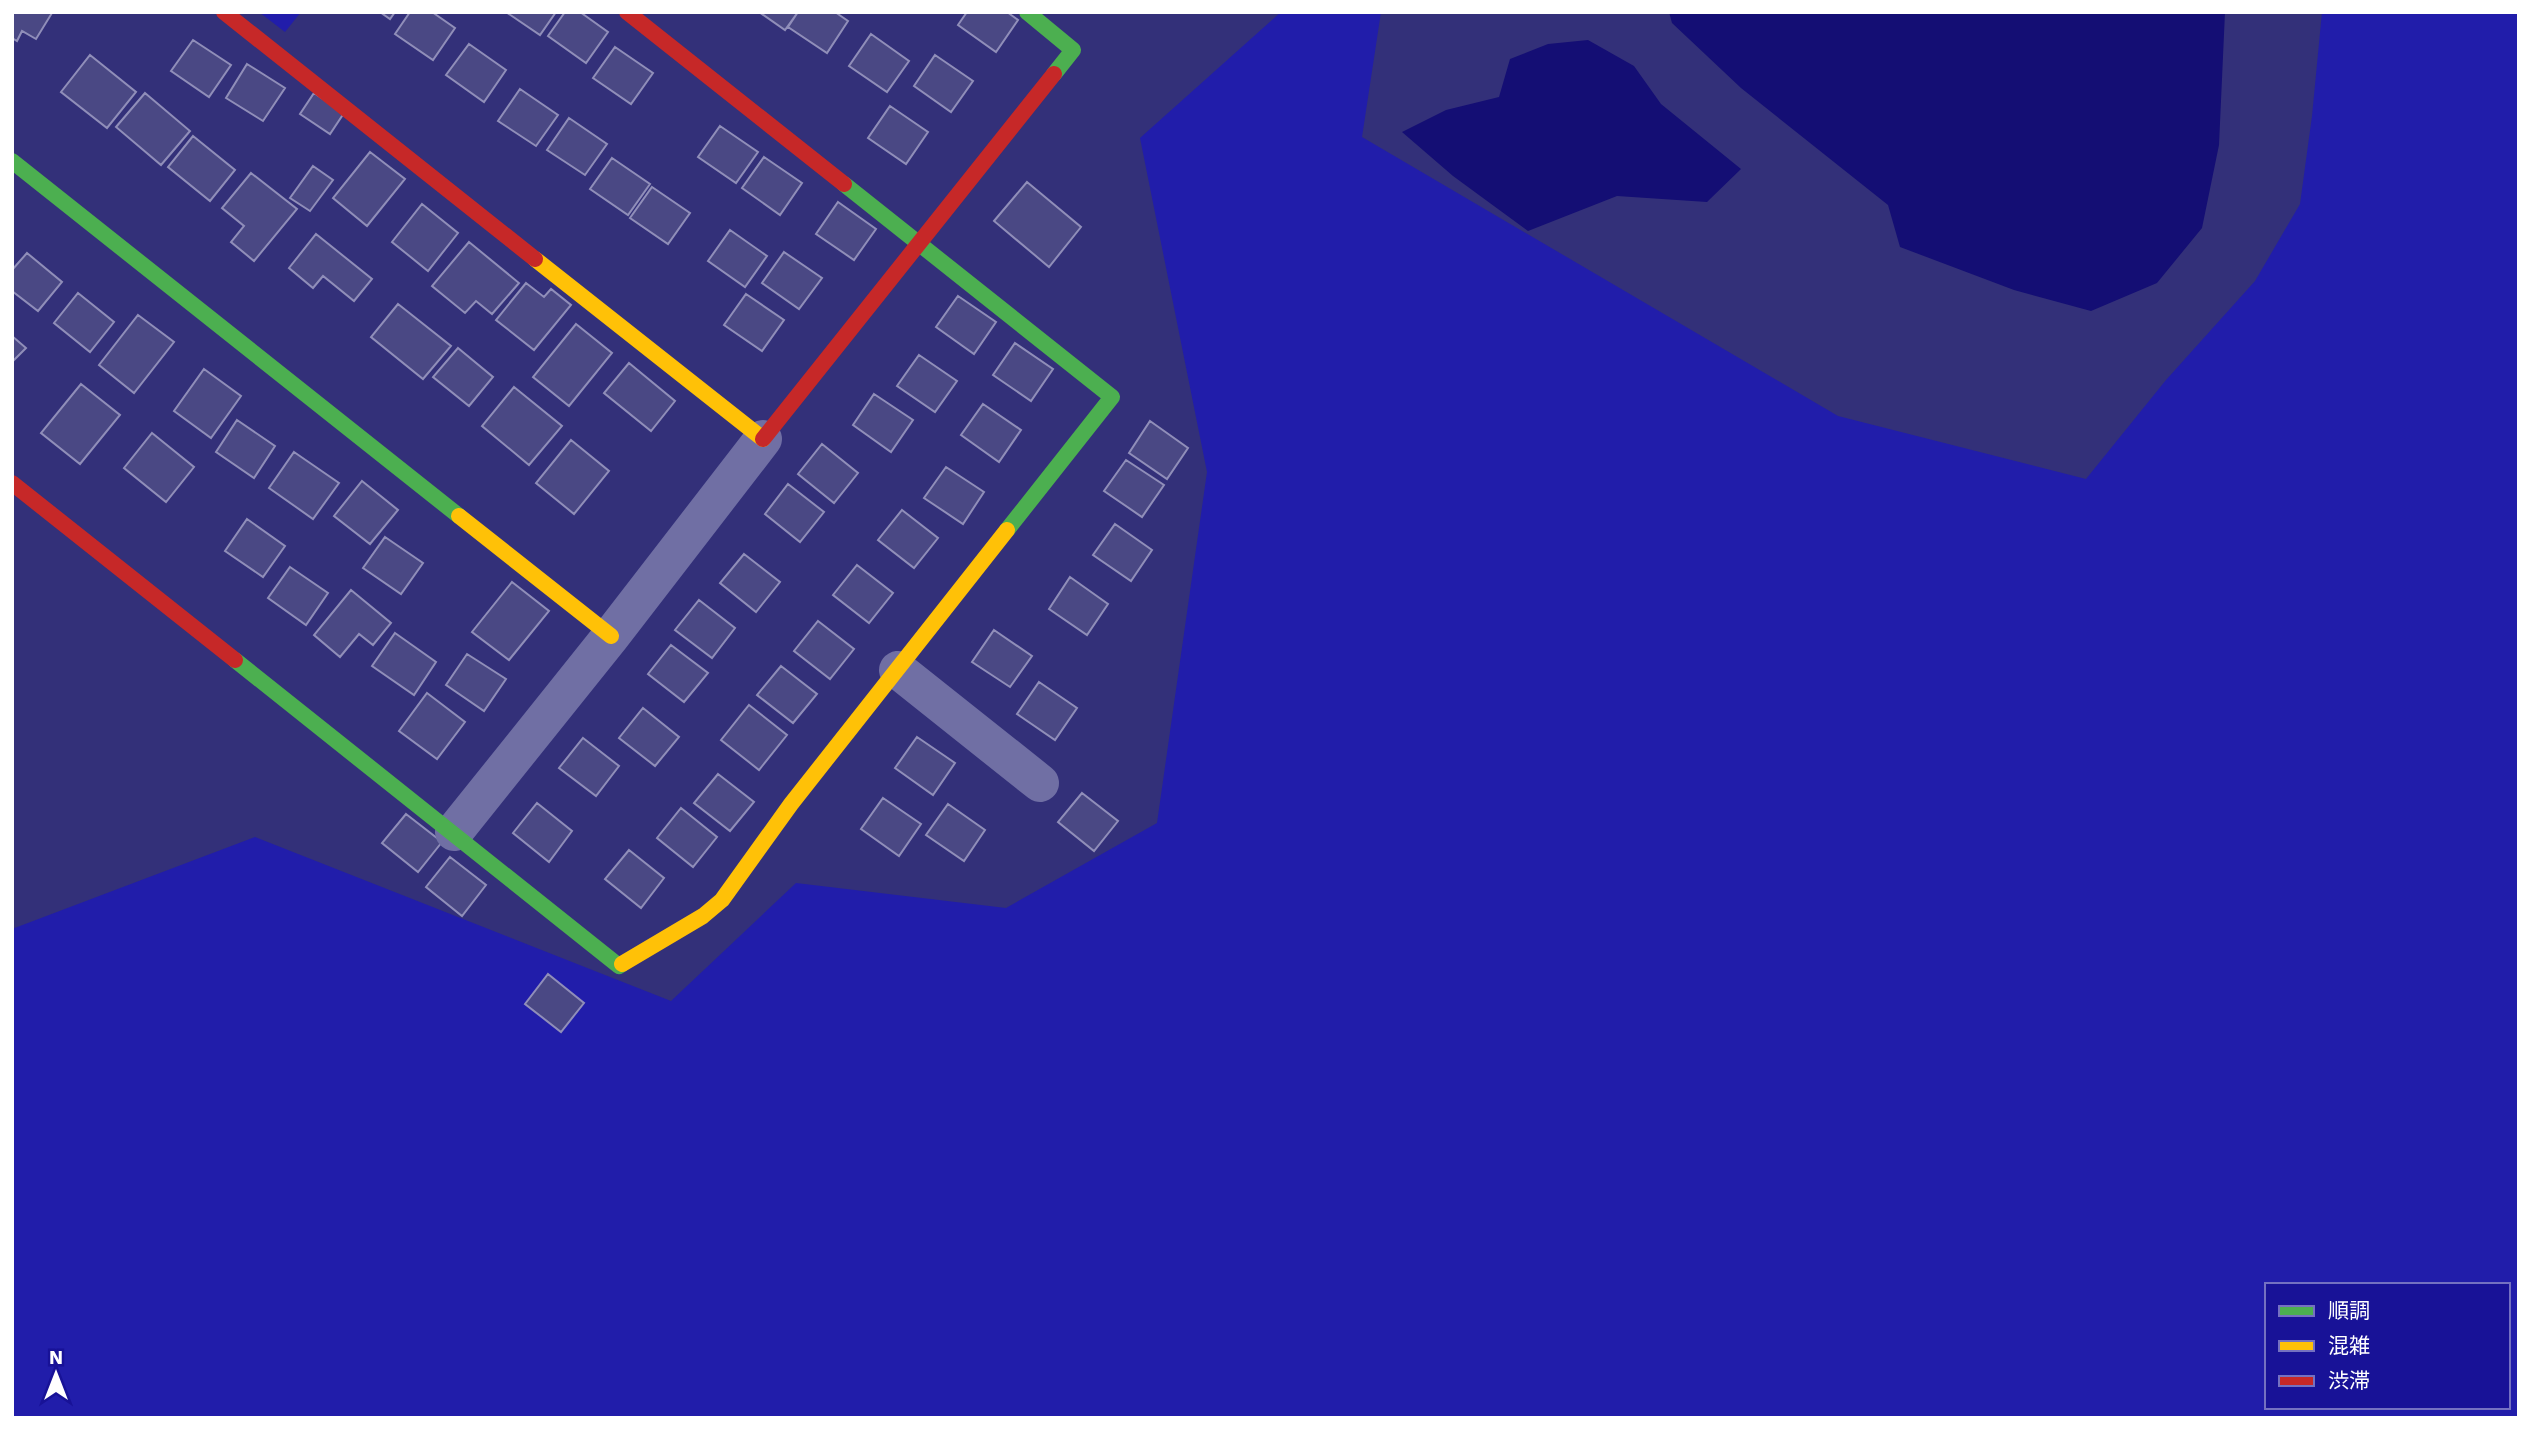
<svg xmlns="http://www.w3.org/2000/svg" width="2531" height="1430" font-family="'Work Sans','Noto Sans JP',sans-serif">
<style>
.green{fill:#211daa;fill-rule:evenodd}
.water{fill:#140e74}
.building{fill:#4a4884;stroke:#908eb9;stroke-width:2}
.lines{fill:none;stroke-linecap:round;stroke-linejoin:round}
.street{stroke:#706fa4;stroke-width:38}
.fast{stroke:#4caf50;stroke-width:16}
.slow{stroke:#ffc107;stroke-width:16}
.jam{stroke:#c62828;stroke-width:16}
</style>
<rect width="100%" height="100%" fill="#333079"/>
<path class="green" d="M 259,12 L 301,12 L 285,32 Z
M 1281,12 L 1381,12 L 1362,137 L 1838,416 L 2086,479 L 2166,380 L 2255,281 L 2300,204 L 2312,116 L 2322,12 L 2519,12 L 2519,1418 L 12,1418 L 12,929 L 255,837 L 671,1001 L 796,883 L 1006,908 L 1157,823 L 1207,472 L 1140,138 ZM 2267,1285 L 2508,1285 L 2508,1407 L 2267,1407 Z"/>
<path class="water" d="M 1669,12 L 2225,12 L 2219,145 L 2202,228 L 2157,283 L 2091,311 L 2014,290 L 1900,247 L 1888,205 L 1741,88 L 1672,23 Z
M 1588,40 L 1634,66 L 1661,104 L 1741,169 L 1707,202 L 1617,196 L 1528,231 L 1453,176 L 1402,132 L 1446,110 L 1499,97 L 1510,59 L 1548,44 Z"/>
<path class="building" d="M 12,12 L 50,12 L 52,13 L 36,39 L 22,31 L 17,41 L 12,38 Z
M 380,12 L 395,12 L 390,19 Z
M 410,12 L 432,12 L 455,28 L 433,60 L 395,34 Z
M 506,12 L 556,12 L 540,35 Z
M 565,12 L 580,12 L 608,32 L 586,63 L 548,36 Z
M 759,12 L 798,12 L 785,30 Z
M 798,12 L 835,12 L 848,21 L 827,53 L 788,27 Z
M 967,12 L 1007,12 L 1018,20 L 996,52 L 958,25 Z
M 871,34 L 909,61 L 887,92 L 849,66 Z
M 193,40 L 231,65 L 209,97 L 171,71 Z
M 469,44 L 506,70 L 484,102 L 446,75 Z
M 615,47 L 653,73 L 631,104 L 593,78 Z
M 90,55 L 136,92 L 107,128 L 61,92 Z
M 935,55 L 973,81 L 951,112 L 914,86 Z
M 247,64 L 285,88 L 263,121 L 226,98 Z
M 520,89 L 558,115 L 536,146 L 498,121 Z
M 145,93 L 190,131 L 161,165 L 116,127 Z
M 314,93 L 344,113 L 330,134 L 300,114 Z
M 890,106 L 928,132 L 906,164 L 868,138 Z
M 569,118 L 607,144 L 585,175 L 547,150 Z
M 720,126 L 758,152 L 736,183 L 698,157 Z
M 193,136 L 235,170 L 210,201 L 168,167 Z
M 370,152 L 405,179 L 367,226 L 333,198 Z
M 764,157 L 802,183 L 780,215 L 742,188 Z
M 612,158 L 650,184 L 628,215 L 590,189 Z
M 313,166 L 333,180 L 310,211 L 290,198 Z
M 251,173 L 297,209 L 254,261 L 231,242 L 244,226 L 222,208 Z
M 1027,182 L 1081,227 L 1049,267 L 994,221 Z
M 652,187 L 690,213 L 668,244 L 630,218 Z
M 838,202 L 876,229 L 854,260 L 816,234 Z
M 422,204 L 458,233 L 428,271 L 392,242 Z
M 730,230 L 767,256 L 745,287 L 708,261 Z
M 316,234 L 372,279 L 354,301 L 323,276 L 313,288 L 289,268 Z
M 469,242 L 519,283 L 492,314 L 476,301 L 465,313 L 432,286 Z
M 784,252 L 822,278 L 799,309 L 762,283 Z
M 27,253 L 62,282 L 38,311 L 12,291 L 12,270 Z
M 526,283 L 544,297 L 551,289 L 571,305 L 534,350 L 496,320 Z
M 78,293 L 114,322 L 90,352 L 54,323 Z
M 746,294 L 784,320 L 762,351 L 724,325 Z
M 958,296 L 996,322 L 974,354 L 936,327 Z
M 398,304 L 451,346 L 423,379 L 371,337 Z
M 138,315 L 174,342 L 134,393 L 99,365 Z
M 576,324 L 612,353 L 569,406 L 533,377 Z
M 12,336 L 26,348 L 12,362 Z
M 1015,343 L 1053,369 L 1031,401 L 993,375 Z
M 458,348 L 493,377 L 469,406 L 433,377 Z
M 919,355 L 957,381 L 935,412 L 897,386 Z
M 629,363 L 675,401 L 651,431 L 604,393 Z
M 204,369 L 241,396 L 211,438 L 174,411 Z
M 81,384 L 120,415 L 80,464 L 41,433 Z
M 514,387 L 562,426 L 529,465 L 482,426 Z
M 874,394 L 913,420 L 891,452 L 853,425 Z
M 983,404 L 1021,430 L 999,462 L 961,435 Z
M 237,420 L 275,446 L 254,478 L 216,452 Z
M 1150,421 L 1188,448 L 1167,479 L 1129,453 Z
M 152,433 L 194,467 L 166,502 L 124,468 Z
M 571,440 L 609,471 L 574,514 L 536,483 Z
M 822,444 L 858,473 L 834,503 L 798,474 Z
M 294,452 L 339,483 L 313,519 L 269,488 Z
M 1126,460 L 1164,485 L 1142,517 L 1104,491 Z
M 946,467 L 984,492 L 963,524 L 924,498 Z
M 362,481 L 398,510 L 370,544 L 334,516 Z
M 788,484 L 824,512 L 800,542 L 765,514 Z
M 902,510 L 938,538 L 914,568 L 878,540 Z
M 247,519 L 285,546 L 263,577 L 225,551 Z
M 1115,524 L 1152,550 L 1131,581 L 1093,555 Z
M 385,537 L 423,563 L 401,594 L 363,568 Z
M 744,554 L 780,582 L 756,612 L 720,583 Z
M 857,565 L 893,593 L 869,623 L 833,595 Z
M 290,567 L 328,593 L 306,625 L 268,598 Z
M 1070,577 L 1108,604 L 1087,635 L 1049,609 Z
M 512,582 L 549,611 L 509,660 L 472,632 Z
M 351,590 L 391,623 L 373,645 L 359,634 L 340,657 L 314,635 Z
M 699,600 L 735,628 L 712,658 L 675,630 Z
M 818,621 L 854,649 L 830,679 L 794,651 Z
M 994,630 L 1032,656 L 1010,687 L 972,662 Z
M 395,633 L 436,662 L 414,695 L 372,666 Z
M 671,645 L 708,673 L 684,702 L 648,674 Z
M 467,654 L 506,679 L 484,711 L 446,685 Z
M 781,666 L 817,694 L 793,723 L 757,695 Z
M 1039,682 L 1077,708 L 1055,740 L 1017,714 Z
M 427,693 L 465,722 L 437,759 L 399,731 Z
M 749,705 L 787,735 L 759,770 L 721,740 Z
M 643,708 L 679,737 L 655,766 L 619,738 Z
M 917,737 L 955,763 L 933,795 L 895,768 Z
M 583,738 L 619,766 L 596,796 L 559,768 Z
M 718,774 L 754,802 L 730,831 L 694,803 Z
M 1082,793 L 1118,821 L 1094,851 L 1058,822 Z
M 883,798 L 921,824 L 899,856 L 861,829 Z
M 537,803 L 572,831 L 549,862 L 513,833 Z
M 948,804 L 985,830 L 964,861 L 926,835 Z
M 681,808 L 717,837 L 693,867 L 657,838 Z
M 406,814 L 442,842 L 418,872 L 382,843 Z
M 629,850 L 664,878 L 641,908 L 605,879 Z
M 450,857 L 486,885 L 462,916 L 426,887 Z
M 548,974 L 584,1003 L 561,1032 L 525,1004 Z"/>
<g class="lines">
<path class="street" d="M 898,670 L 1040,783
M 454,832 L 611,636 L 763,439"/>
<path class="fast" d="M 1027,12 L 1073,50 L 1054,74
M 12,161 L 459,516
M 844,184 L 1112,397 L 1007,530
M 235,660 L 619,966 L 622,964"/>
<path class="slow" d="M 535,259 L 763,439
M 459,516 L 611,636
M 622,964 L 703,916 L 722,900 L 791,804 L 1007,530"/>
<path class="jam" d="M 224,12 L 535,259
M 627,12 L 844,184
M 763,439 L 1054,74
M 12,483 L 235,660"/>
</g>
<rect width="2531" height="1430" fill="none" stroke="#ffffff" stroke-width="28"/>
<rect x="2265" y="1283" width="245" height="126" fill="#181297" stroke="#7471c1" stroke-width="2"/>
<rect x="2279" y="1306" width="35" height="10" fill="#4caf50" stroke="#7471c1" stroke-width="2"/>
<text x="2328" y="1318" font-size="21" fill="#ffffff">順調</text>
<rect x="2279" y="1341" width="35" height="10" fill="#ffc107" stroke="#7471c1" stroke-width="2"/>
<text x="2328" y="1353" font-size="21" fill="#ffffff">混雑</text>
<rect x="2279" y="1376" width="35" height="10" fill="#c62828" stroke="#7471c1" stroke-width="2"/>
<text x="2328" y="1388" font-size="21" fill="#ffffff">渋滞</text>
<g transform="translate(56 1374)" stroke="#181297" stroke-width="5" paint-order="stroke">
<path d="M0-5L12 26L0 18L-12 26Z" fill="#ffffff"/>
<text y="-10" font-size="19" font-weight="bold" text-anchor="middle" fill="#ffffff">N</text>
</g>
</svg>
